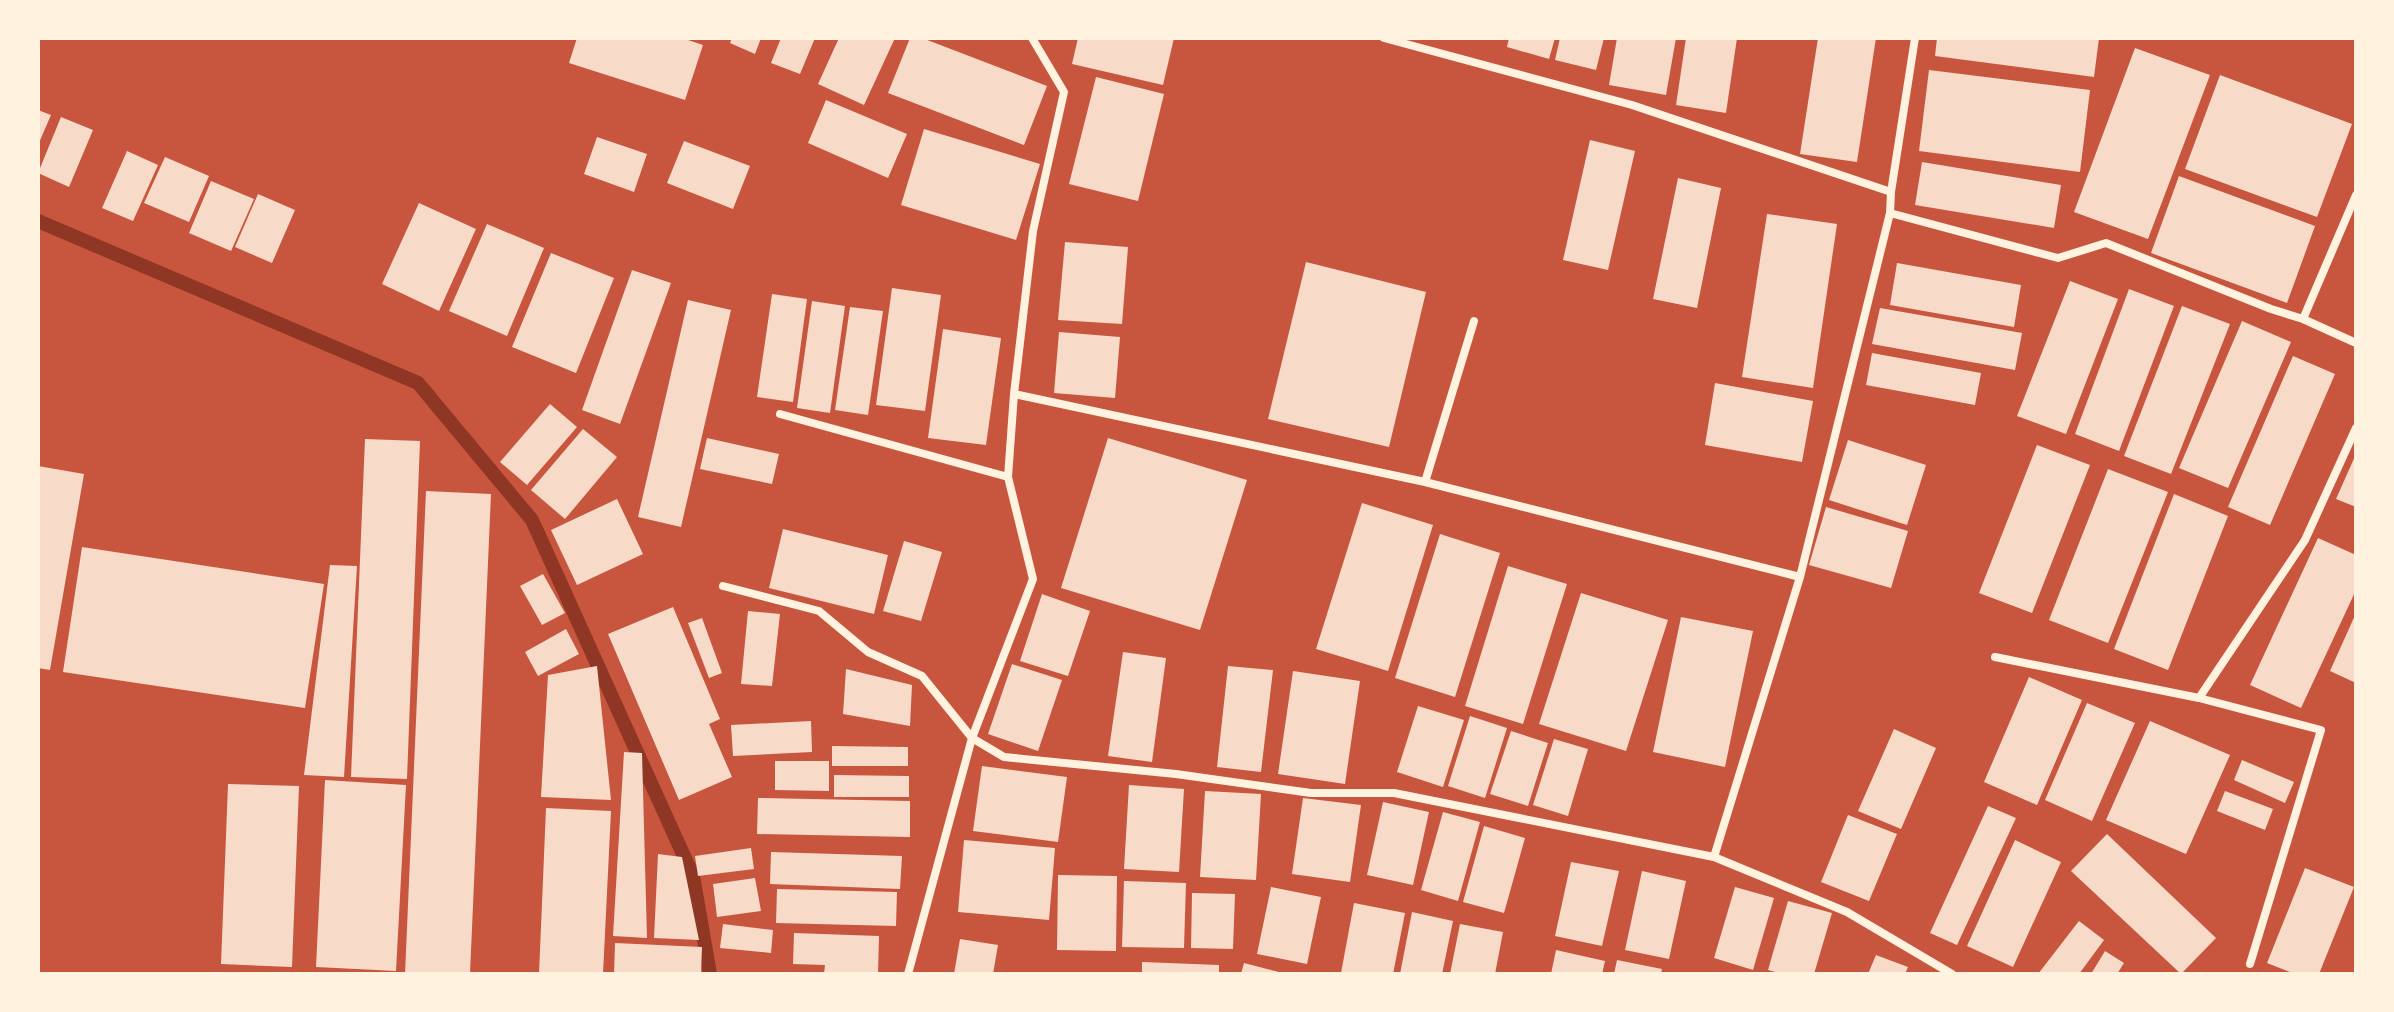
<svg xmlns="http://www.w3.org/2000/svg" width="2394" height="1012" font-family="'Roboto Condensed',sans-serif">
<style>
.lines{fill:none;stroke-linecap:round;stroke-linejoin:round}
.stream{stroke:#8f3625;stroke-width:14}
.building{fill:#f7dbc8}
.minor{stroke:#fff3e0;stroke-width:8}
</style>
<rect width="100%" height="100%" fill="#c8553d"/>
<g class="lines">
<path class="stream" d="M 38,221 L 418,383 L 532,520 L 693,876 L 710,974"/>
</g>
<path class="building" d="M 577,38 L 682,38 L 703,45 L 685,100 L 569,63 Z
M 732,38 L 761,38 L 755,54 L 730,43 Z
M 781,38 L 815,38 L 800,74 L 771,63 Z
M 839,38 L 895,38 L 864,105 L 818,84 Z
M 910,38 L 922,38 L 1047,86 L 1024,145 L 888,93 Z
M 1078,38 L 1174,38 L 1163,85 L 1072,64 Z
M 1509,38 L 1555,38 L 1549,59 L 1507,47 Z
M 1560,38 L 1604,38 L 1596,70 L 1555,60 Z
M 1617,38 L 1676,38 L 1666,95 L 1609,85 Z
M 1686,38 L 1737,38 L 1726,113 L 1676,105 Z
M 1818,38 L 1876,38 L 1857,162 L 1800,154 Z
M 1937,38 L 2099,38 L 2094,77 L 1935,56 Z
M 2135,48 L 2210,75 L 2148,239 L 2074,212 Z
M 1929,70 L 2090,90 L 2080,172 L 1919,151 Z
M 2220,75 L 2352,124 L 2317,217 L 2185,169 Z
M 1096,77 L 1164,94 L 1138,201 L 1069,184 Z
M 826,100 L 907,134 L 888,178 L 808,143 Z
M 38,110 L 51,115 L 38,145 Z
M 61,117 L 93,130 L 69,187 L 38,173 Z
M 924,129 L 1040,164 L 1016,240 L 901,205 Z
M 597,137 L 647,154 L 634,192 L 584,174 Z
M 1590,140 L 1635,151 L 1608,270 L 1563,260 Z
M 684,141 L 750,166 L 733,209 L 667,183 Z
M 127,151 L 158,165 L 133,221 L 102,208 Z
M 165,157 L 209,176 L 189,222 L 144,203 Z
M 1922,162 L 2061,185 L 2054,228 L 1915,205 Z
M 2179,176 L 2315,226 L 2287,303 L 2151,253 Z
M 1678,178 L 1721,188 L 1697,308 L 1653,299 Z
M 211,181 L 254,199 L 231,251 L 189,233 Z
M 258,194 L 295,210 L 272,263 L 235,247 Z
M 419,203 L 476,229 L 439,311 L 382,284 Z
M 1767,214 L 1837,224 L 1813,388 L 1742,377 Z
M 487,224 L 544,248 L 507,336 L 449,311 Z
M 1065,242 L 1128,247 L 1122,324 L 1058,320 Z
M 551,253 L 614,278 L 576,373 L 512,347 Z
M 1306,262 L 1426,292 L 1389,447 L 1268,419 Z
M 1897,263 L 2021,285 L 2014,327 L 1890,305 Z
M 632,270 L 671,283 L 620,424 L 582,410 Z
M 2070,281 L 2118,299 L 2066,434 L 2017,416 Z
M 892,288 L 941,295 L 925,411 L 876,405 Z
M 2129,289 L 2174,306 L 2119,451 L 2075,434 Z
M 772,294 L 807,299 L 793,402 L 757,397 Z
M 688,300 L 731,310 L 681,527 L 638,517 Z
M 812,301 L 845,306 L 830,413 L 797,408 Z
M 2182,306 L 2230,324 L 2171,474 L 2124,456 Z
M 850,307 L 883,311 L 868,415 L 835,410 Z
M 1880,308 L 2022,333 L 2015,370 L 1872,344 Z
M 2242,321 L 2291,342 L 2228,488 L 2179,468 Z
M 943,329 L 1001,338 L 986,445 L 928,438 Z
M 1059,332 L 1120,337 L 1115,398 L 1054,393 Z
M 1872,353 L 1981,373 L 1975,405 L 1866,385 Z
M 2293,356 L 2335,374 L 2270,525 L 2228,507 Z
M 1715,383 L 1813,401 L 1802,462 L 1705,445 Z
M 550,404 L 577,427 L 527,485 L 500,462 Z
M 583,429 L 617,457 L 565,519 L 531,490 Z
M 707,438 L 779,454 L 772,484 L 700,469 Z
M 1108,438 L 1247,480 L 1200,630 L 1061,588 Z
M 365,439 L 420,441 L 407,779 L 351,777 Z
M 1848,440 L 1926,465 L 1907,525 L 1829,500 Z
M 2037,445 L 2090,465 L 2032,613 L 1979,593 Z
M 2356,454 L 2356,507 L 2336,499 Z
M 38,466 L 84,474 L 50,670 L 38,668 Z
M 2108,469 L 2168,492 L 2108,643 L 2049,620 Z
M 426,491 L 491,494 L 470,974 L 405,974 Z
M 2174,494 L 2228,516 L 2168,670 L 2114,649 Z
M 617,499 L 643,554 L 577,585 L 551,530 Z
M 1362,503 L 1433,525 L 1388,671 L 1316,649 Z
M 1826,507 L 1908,531 L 1891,588 L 1809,565 Z
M 783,529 L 888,555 L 874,614 L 769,588 Z
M 1440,534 L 1500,553 L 1455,697 L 1395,678 Z
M 2318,538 L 2356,555 L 2356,590 L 2301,708 L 2250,685 Z
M 904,541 L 942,552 L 921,621 L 883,611 Z
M 82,547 L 324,584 L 305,708 L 63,672 Z
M 330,565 L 357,566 L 344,777 L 304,775 Z
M 1508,566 L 1567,584 L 1523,724 L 1465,706 Z
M 543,574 L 565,613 L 542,625 L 520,586 Z
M 1581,593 L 1668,620 L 1626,751 L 1539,724 Z
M 1042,594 L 1090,611 L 1068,676 L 1020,661 Z
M 673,607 L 720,719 L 709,724 L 732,777 L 679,800 L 608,634 Z
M 748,611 L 780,614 L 772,686 L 741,684 Z
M 2356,613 L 2356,683 L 2330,671 Z
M 1681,617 L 1753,631 L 1725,767 L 1653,752 Z
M 702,618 L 722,673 L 709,678 L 688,623 Z
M 566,629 L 579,654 L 538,676 L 525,652 Z
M 1123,652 L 1166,658 L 1152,762 L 1108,756 Z
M 1012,664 L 1062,680 L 1038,751 L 988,734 Z
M 597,666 L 611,800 L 541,797 L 548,675 Z
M 1228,666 L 1273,670 L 1261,772 L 1217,767 Z
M 846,669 L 912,685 L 910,726 L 843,714 Z
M 1293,671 L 1360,681 L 1345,784 L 1278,774 Z
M 2029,677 L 2082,700 L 2037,805 L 1984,782 Z
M 2087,703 L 2135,723 L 2092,821 L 2045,800 Z
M 1418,706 L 1464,720 L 1443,787 L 1397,772 Z
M 1470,716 L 1507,728 L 1485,798 L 1448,786 Z
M 811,721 L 812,752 L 733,756 L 731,725 Z
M 2150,721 L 2230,755 L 2186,854 L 2106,820 Z
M 1894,729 L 1936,748 L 1901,829 L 1858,811 Z
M 1511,731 L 1548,743 L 1528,806 L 1490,794 Z
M 1554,739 L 1588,749 L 1568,816 L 1533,805 Z
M 832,746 L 908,747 L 908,766 L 832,766 Z
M 624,752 L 642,753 L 647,938 L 613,936 Z
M 2242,760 L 2294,782 L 2285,803 L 2234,780 Z
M 775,761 L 829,761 L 829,791 L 775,790 Z
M 982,766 L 1067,777 L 1058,842 L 973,831 Z
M 834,775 L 909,776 L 909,797 L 834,797 Z
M 325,780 L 406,785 L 396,971 L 316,967 Z
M 228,784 L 299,786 L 292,967 L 221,964 Z
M 1129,785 L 1184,789 L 1179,872 L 1124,869 Z
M 1205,791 L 1261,794 L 1256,880 L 1200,877 Z
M 2225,791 L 2273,809 L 2265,830 L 2217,811 Z
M 758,798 L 910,801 L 910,837 L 757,834 Z
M 1303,798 L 1361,805 L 1350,882 L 1292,874 Z
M 1383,802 L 1429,812 L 1413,885 L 1367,875 Z
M 1988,806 L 2016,818 L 1957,945 L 1930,933 Z
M 546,808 L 611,811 L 603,974 L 539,974 Z
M 1443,812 L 1480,822 L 1458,901 L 1421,890 Z
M 1848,815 L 1897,834 L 1869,901 L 1821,882 Z
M 1484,826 L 1525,838 L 1504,913 L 1463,902 Z
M 2107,834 L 2216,938 L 2181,974 L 2071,871 Z
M 964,840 L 1055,848 L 1049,920 L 958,912 Z
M 2015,840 L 2061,862 L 2013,967 L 1967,946 Z
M 751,848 L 754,869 L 698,876 L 695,856 Z
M 771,852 L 902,856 L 900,889 L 770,884 Z
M 658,854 L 682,857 L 699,940 L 654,938 Z
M 1571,862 L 1619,871 L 1602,946 L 1555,936 Z
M 2305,868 L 2354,887 L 2319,974 L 2295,974 L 2267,963 Z
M 1642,871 L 1686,881 L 1669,959 L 1625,950 Z
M 1058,875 L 1117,876 L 1116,951 L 1057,950 Z
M 755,878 L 761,911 L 717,917 L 713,884 Z
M 1124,881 L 1186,883 L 1184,948 L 1122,947 Z
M 1271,887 L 1321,897 L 1307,964 L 1257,954 Z
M 1735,887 L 1774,898 L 1753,970 L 1714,958 Z
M 777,889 L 897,892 L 896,926 L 776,923 Z
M 1192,893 L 1235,894 L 1233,949 L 1191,948 Z
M 1788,901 L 1832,913 L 1814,974 L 1783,974 L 1768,970 Z
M 1354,903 L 1405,913 L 1393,974 L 1341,973 Z
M 1412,912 L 1453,921 L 1442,974 L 1400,974 Z
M 2079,921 L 2104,940 L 2079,974 L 2038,974 Z
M 723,924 L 773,930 L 771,953 L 720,948 Z
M 1460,924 L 1503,932 L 1495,974 L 1450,974 Z
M 794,933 L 879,936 L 878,974 L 824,974 L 825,965 L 793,964 Z
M 960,939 L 998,945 L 993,974 L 954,974 Z
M 615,943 L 702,947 L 701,974 L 614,974 Z
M 1556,950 L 1605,961 L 1602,974 L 1551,974 Z
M 2105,951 L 2124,963 L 2117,974 L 2091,974 Z
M 1876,955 L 1908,967 L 1905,974 L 1868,974 Z
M 1617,960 L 1662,969 L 1661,974 L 1614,974 Z
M 1142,962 L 1219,965 L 1219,974 L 1142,974 Z
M 1244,963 L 1283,973 L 1283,974 L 1241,974 Z"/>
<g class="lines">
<path class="minor" d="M 1032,38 L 1064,92 L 1033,231 L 1014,394 L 1008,477 L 1033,579 L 972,738 L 1004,757 L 1176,774 L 1311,793 L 1394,793 L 1714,857
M 1384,38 L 1632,105 L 1891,192 L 1915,38
M 1891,192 L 1890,213 L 1800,577 L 1714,857 L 1847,912 L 1952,974
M 2356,195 L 2303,319 L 2356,343
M 1890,213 L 2058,258 L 2106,243 L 2271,309 L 2303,319
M 1474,321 L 1425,482 L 1800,577
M 1014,394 L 1425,482
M 780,414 L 1008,477
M 723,586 L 819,611 L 868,652 L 922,676 L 972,738 L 908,974
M 1995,657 L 2199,698
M 2250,964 L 2321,730 L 2199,698 L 2305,540 L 2356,428"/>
</g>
<rect width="2394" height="1012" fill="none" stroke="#fff3e0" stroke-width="80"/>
</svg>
